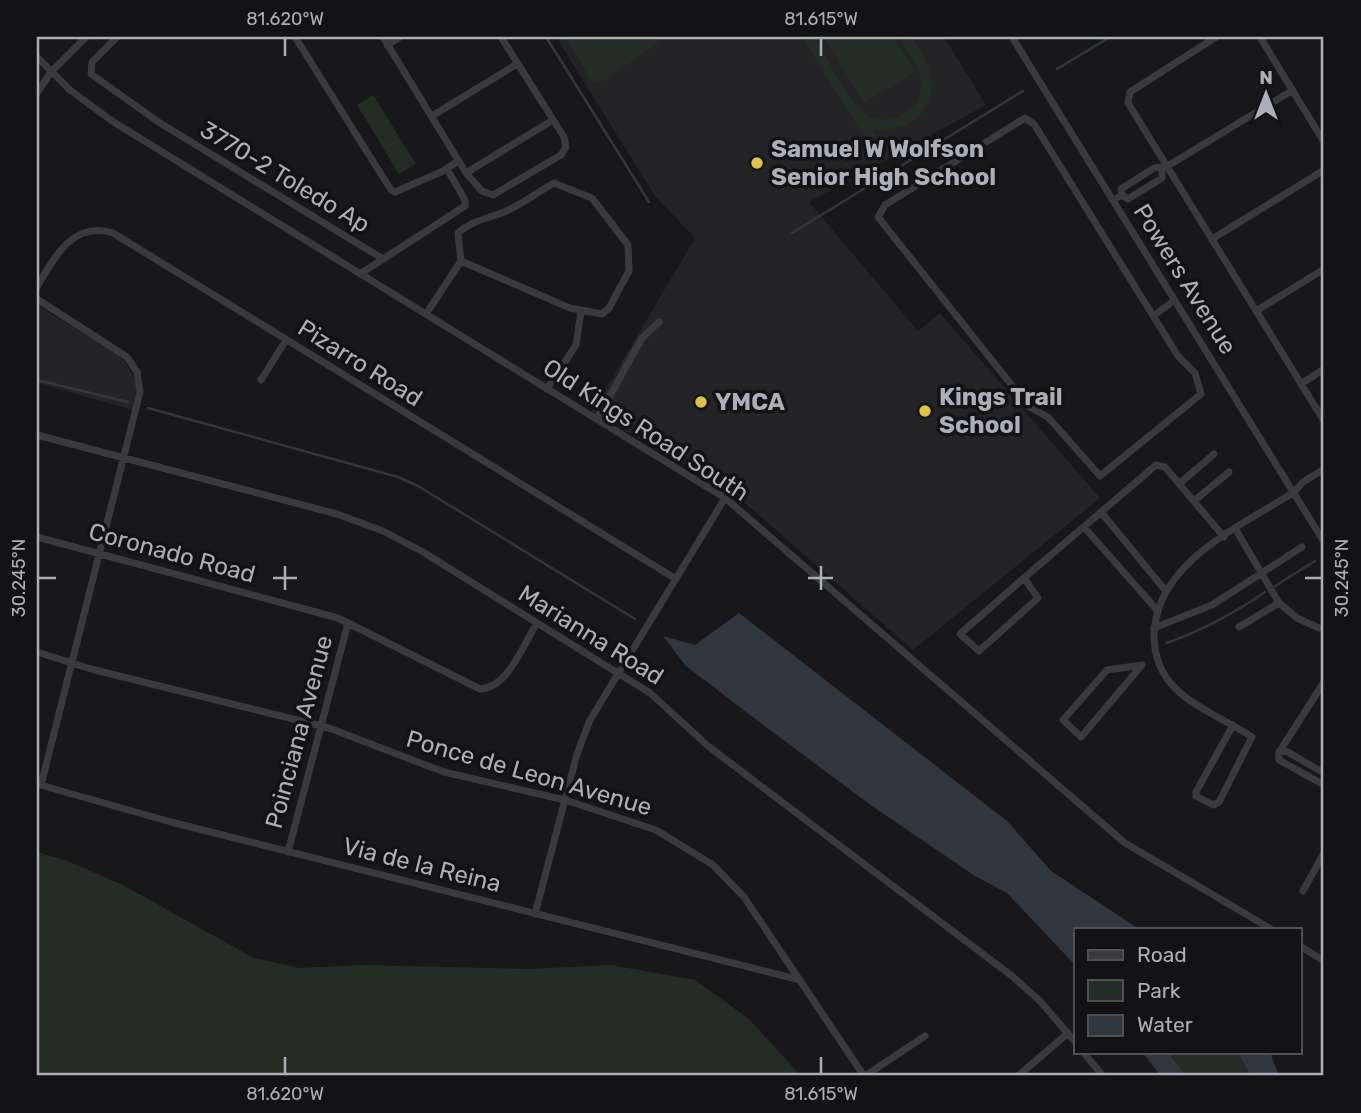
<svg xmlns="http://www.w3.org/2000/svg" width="1361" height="1113" font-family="Rubik,sans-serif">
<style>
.built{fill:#242427}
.green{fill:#242c26}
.water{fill:#31373f}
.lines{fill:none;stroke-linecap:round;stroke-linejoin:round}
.stream{stroke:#31373f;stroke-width:2.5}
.minor{stroke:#393a3e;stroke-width:7}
.ticks{fill:none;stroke:#acaeb8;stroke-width:2.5}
.poi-dot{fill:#e0c249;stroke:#131315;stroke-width:2.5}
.labels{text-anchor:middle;stroke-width:7;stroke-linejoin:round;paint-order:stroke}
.poi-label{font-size:24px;font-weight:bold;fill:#acaeb8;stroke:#131315;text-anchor:start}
.street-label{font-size:24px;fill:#acaeb8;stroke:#131315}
.neatline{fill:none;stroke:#acaeb8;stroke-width:2.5}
.ticks-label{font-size:18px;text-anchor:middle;fill:#acaeb8}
</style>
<rect width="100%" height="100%" fill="#18181a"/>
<path class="built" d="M 556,37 L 944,37 L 986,105 L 809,202 L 918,331 L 940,313 L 1100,498 L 913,650 L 731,491 L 592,412 L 695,238 L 655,196 Z
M 37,305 L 123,358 L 137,384 L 133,410 L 37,383 Z"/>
<path class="green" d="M 566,37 L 653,37 L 659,43 L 600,83 L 591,80 Z
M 802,37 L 814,37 C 827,57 847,101 866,114 C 890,130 925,110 921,80 C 919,64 906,50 898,37 L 911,37 C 919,49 929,62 931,76 C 938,113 904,135 872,129 L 880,142 L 871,148 Z
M 823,37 L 893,37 L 915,72 L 864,103 Z
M 373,95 L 416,164 L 399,174 L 357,105 Z
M 37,852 L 67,861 L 121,884 L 252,957 L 300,968 L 362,965 L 528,969 L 611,965 L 695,980 L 749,1019 L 801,1076 L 37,1076 Z
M 1168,1052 L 1237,1052 L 1251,1076 L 1186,1076 Z"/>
<path class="water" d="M 739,613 L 1007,821 L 1051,871 L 1139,929 L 1076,929 L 1076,966 L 1007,893 L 975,876 L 872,806 L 754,718 L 686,666 L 663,636 L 695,645 Z
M 1142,1052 L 1168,1052 L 1186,1076 L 1161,1076 Z
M 1237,1052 L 1270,1052 L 1279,1076 L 1251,1076 Z"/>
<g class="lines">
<path class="stream" d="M 546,37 L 649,202
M 1057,69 L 1110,37
M 792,233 L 1023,91
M 37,380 L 128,402
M 148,408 L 398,477 L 418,486 L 635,619
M 1275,586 L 1315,561
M 1166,643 C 1202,631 1233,614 1265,592"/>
<path class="minor" d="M 117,37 L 92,62 L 91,74 L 160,123 L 383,259
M 295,37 L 391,190 L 395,192 L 443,171 L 458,161
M 383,37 L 466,173 L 482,191 L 493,195 L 561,155 L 566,147 L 564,137 L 501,37
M 1012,37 L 1324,542
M 1216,37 L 1130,92 L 1128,103 L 1324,421
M 1260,37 L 1324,142
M 387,45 L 400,37
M 37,57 L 70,90 L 112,121 L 725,498 L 1125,843 L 1271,929
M 37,93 L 51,72 L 86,37
M 432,116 L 517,64
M 1025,118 L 1034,124 L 1178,356 L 1195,373 L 1201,394 L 1100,476 L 1048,417 L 1029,407 L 878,217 L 885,205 Z
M 466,173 L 553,120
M 554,183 L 592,198 L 628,245 L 629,271 L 609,308 L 602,314 L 570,308 L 461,261 L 458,233 C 472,220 487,219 504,212 C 521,205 538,192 554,183 Z
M 1122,195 L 1128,199 L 1162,178 L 1162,170
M 1113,200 L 1122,195 L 1121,189 L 1154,168 L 1166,167 L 1293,90
M 1212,239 L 1324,170
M 360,274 L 465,206 L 465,200 L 447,169
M 37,287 C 54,258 73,220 113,233 L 676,579
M 37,299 L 127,357 L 137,372 L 140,392 L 41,785
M 1256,311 L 1324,269
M 426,314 L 461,261
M 1153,316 L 1175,300
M 261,380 L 286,340
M 1301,384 L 1324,369
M 547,389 L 576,345 L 581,311
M 597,419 L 642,338 L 659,322
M 37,435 L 337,514 L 383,531 L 423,552 L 650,693 L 708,746 L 1012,976 L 1040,1001 L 1076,1043
M 1179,484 L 1214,454
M 1194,501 L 1229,472
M 1101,512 L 1165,590
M 1084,527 L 1157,610
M 1236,530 L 1279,603 L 1297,618 L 1319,628
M 37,537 L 338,618 L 480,689 C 508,688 523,645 537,623
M 1024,578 L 1156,465 L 1165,467 L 1224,537
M 1024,578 L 1038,598 L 979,651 L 960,634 Z
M 1239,627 L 1279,603
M 1154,628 L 1212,605 L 1302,547
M 37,652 L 91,669 L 329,728 L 444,772 L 565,800 L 656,830 L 713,865 L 744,897 L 864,1076
M 1142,665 L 1081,737 L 1063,720 L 1107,670 Z
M 1233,725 L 1196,792 L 1196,796 L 1213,805 L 1219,802 L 1252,737 C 1230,722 1193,707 1175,688 C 1160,673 1154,656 1154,635 C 1156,562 1240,527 1294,492 L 1303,482 L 1324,469
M 1280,751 L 1324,682
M 1324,773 L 1286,751 L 1279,752 L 1279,760 L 1324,785
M 37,784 L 171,822 L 800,980
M 288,852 L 348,623
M 1303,891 L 1324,853
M 535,914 L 577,754 L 590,720 L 725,498
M 1300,946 L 1324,961
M 1083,1052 L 1103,1076
M 865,1076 L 925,1036
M 1018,1076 L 1068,1033"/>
</g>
<path class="ticks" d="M 285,38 L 285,56M 821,38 L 821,56M 285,566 L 285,590M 821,566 L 821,590M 38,578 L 56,578M 273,578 L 297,578M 808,578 L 833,578M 1305,578 L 1322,578M 285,1057 L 285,1074M 821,1057 L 821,1074"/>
<g class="poi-dot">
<circle cx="757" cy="163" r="7"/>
<circle cx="701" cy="402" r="7"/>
<circle cx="925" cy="411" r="7"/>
</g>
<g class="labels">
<g class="poi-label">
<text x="771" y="157">Samuel W Wolfson<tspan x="771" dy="28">Senior High School</tspan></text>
<text x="939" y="405">Kings Trail<tspan x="939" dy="28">School</tspan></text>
<text x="715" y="410">YMCA</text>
</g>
<g class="street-label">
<text transform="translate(285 177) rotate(31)" y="8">3770-2 Toledo Ap</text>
<text transform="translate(1185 279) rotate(58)" y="8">Powers Avenue</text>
<text transform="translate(360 363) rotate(32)" y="8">Pizarro Road</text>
<text transform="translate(646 430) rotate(33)" y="8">Old Kings Road South</text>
<text transform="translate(172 553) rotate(15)" y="8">Coronado Road</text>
<text transform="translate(591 635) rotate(32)" y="8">Marianna Road</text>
<text transform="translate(299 732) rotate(-75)" y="8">Poinciana Avenue</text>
<text transform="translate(529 773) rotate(16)" y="8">Ponce de Leon Avenue</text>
<text transform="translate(422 865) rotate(14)" y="8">Via de la Reina</text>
</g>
</g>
<rect width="1361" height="1113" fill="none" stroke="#131315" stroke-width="77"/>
<rect x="1074" y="928" width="228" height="126" fill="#131315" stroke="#505156" stroke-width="2"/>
<rect x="1088" y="950" width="35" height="10" fill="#393a3e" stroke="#505156" stroke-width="2"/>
<text x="1137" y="962" font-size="21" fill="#acaeb8">Road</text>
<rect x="1088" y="980" width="35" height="21" fill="#242c26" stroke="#505156" stroke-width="2"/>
<text x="1137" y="998" font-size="21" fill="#acaeb8">Park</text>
<rect x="1088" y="1015" width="35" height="21" fill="#31373f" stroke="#505156" stroke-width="2"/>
<text x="1137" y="1032" font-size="21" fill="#acaeb8">Water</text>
<g transform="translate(1266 94)" stroke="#131315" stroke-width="5" paint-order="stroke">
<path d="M0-5L12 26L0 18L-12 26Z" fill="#acaeb8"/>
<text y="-10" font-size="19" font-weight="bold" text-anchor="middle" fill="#acaeb8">N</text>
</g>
<rect x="38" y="38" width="1284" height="1036" class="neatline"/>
<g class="ticks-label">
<text x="285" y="25">81.620°W</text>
<text x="821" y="25">81.615°W</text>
<text transform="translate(19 578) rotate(-90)" y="6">30.245°N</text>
<text transform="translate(1342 578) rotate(-90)" y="6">30.245°N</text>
<text x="285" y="1100">81.620°W</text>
<text x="821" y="1100">81.615°W</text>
</g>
</svg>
